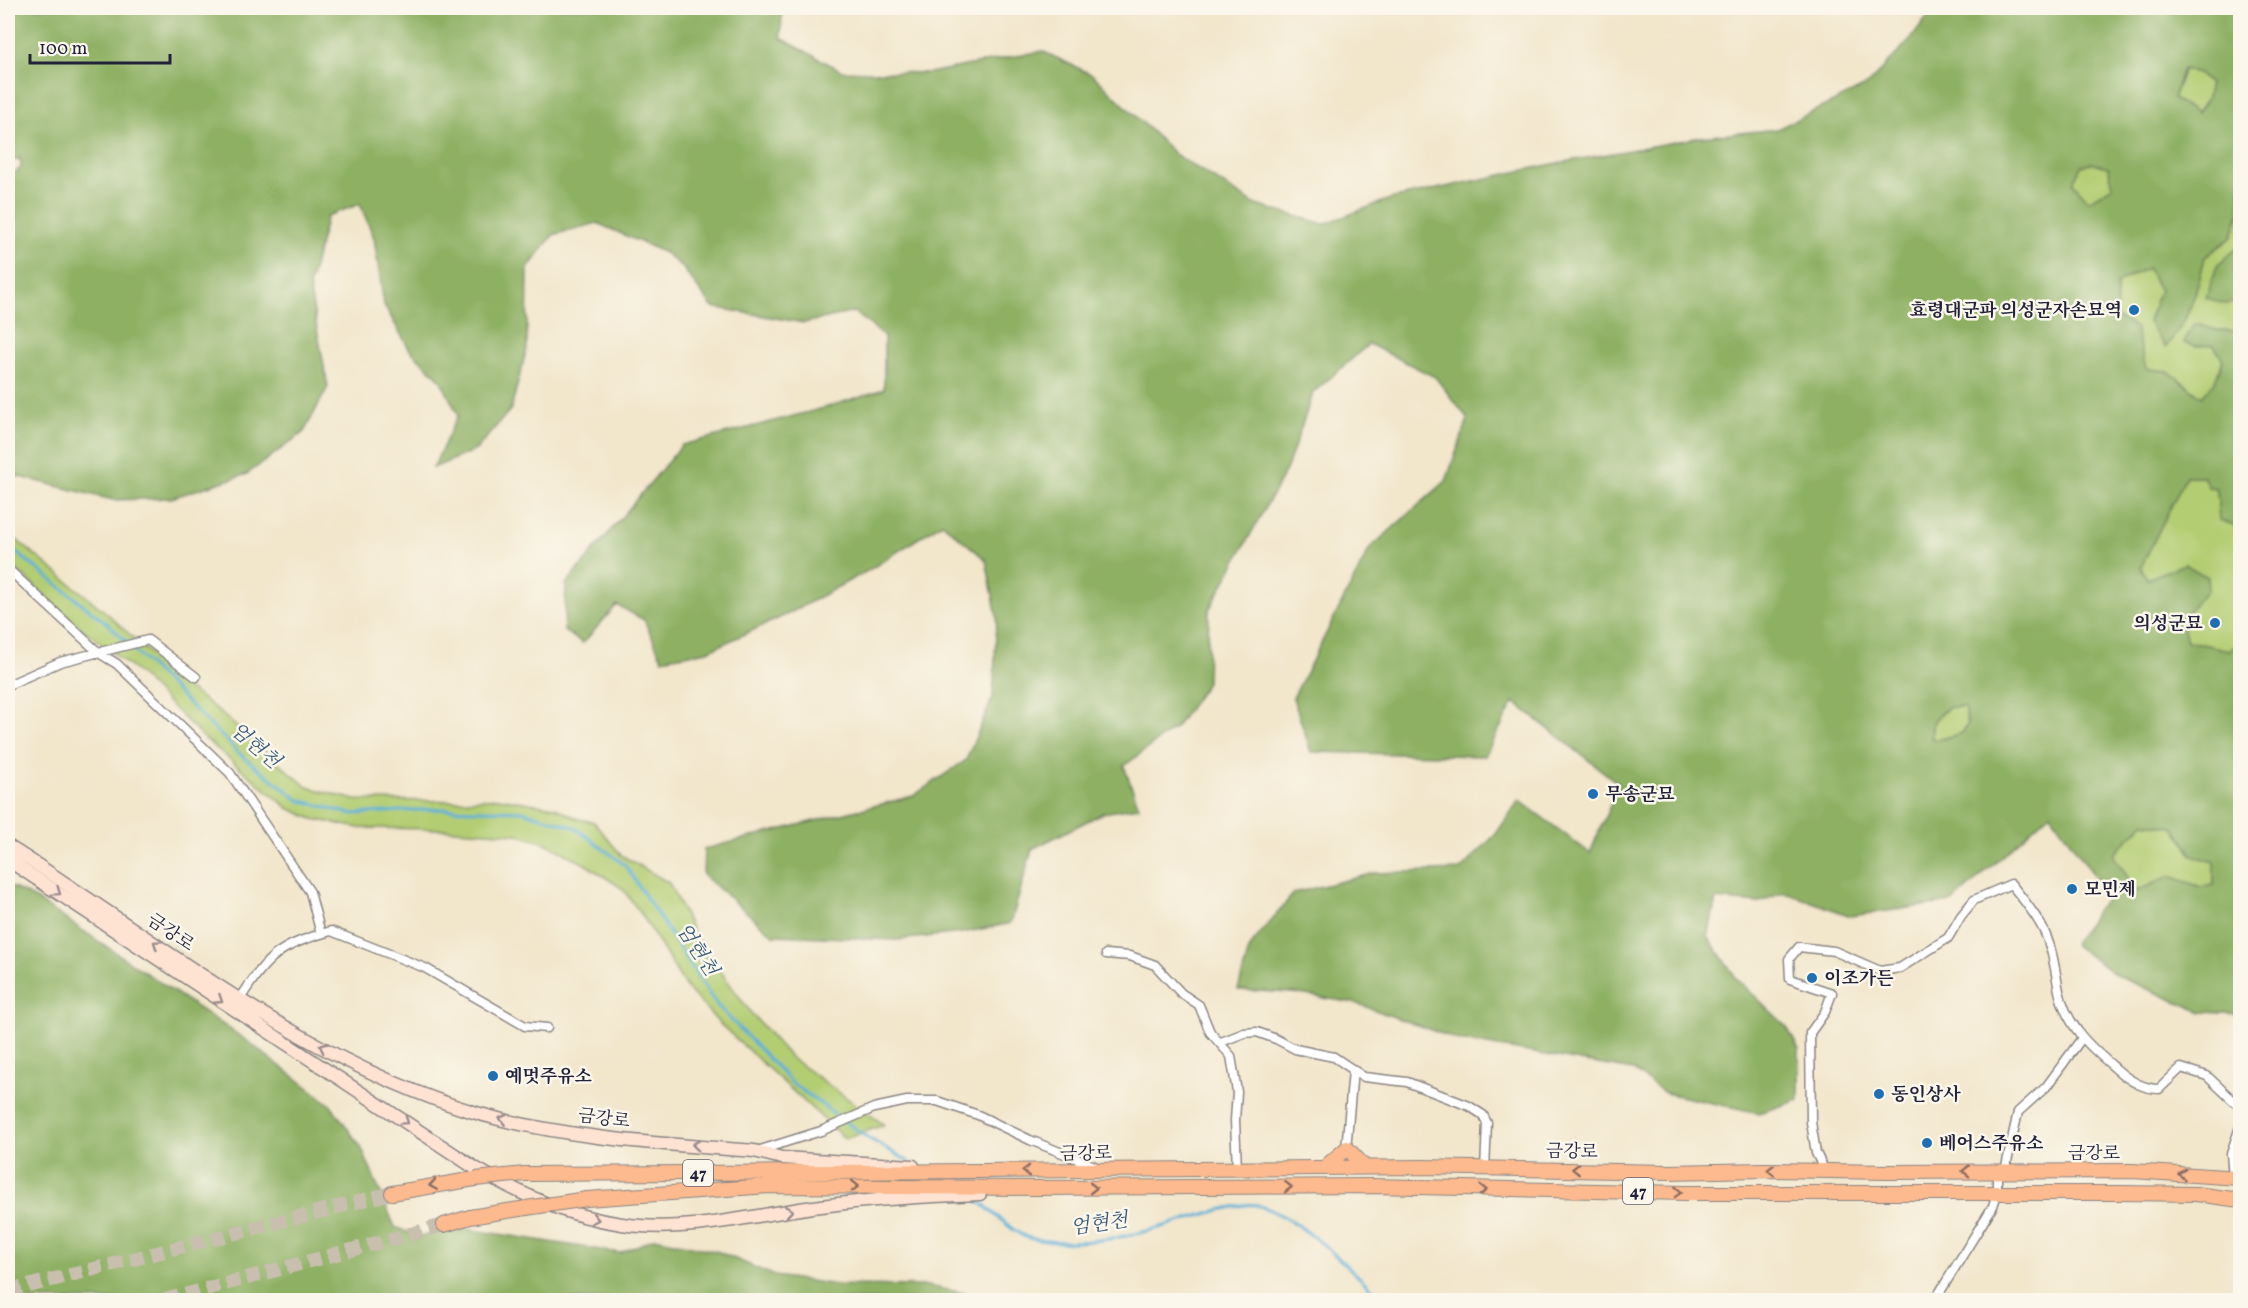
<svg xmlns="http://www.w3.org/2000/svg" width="2248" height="1308" font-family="Vollkorn,'Noto Serif KR',serif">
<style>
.green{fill:#b3cd72;stroke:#6a7856;stroke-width:1.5}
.forest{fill:#8eb064;stroke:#586950;stroke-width:1.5;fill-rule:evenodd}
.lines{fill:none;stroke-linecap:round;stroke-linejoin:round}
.stream{stroke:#5db0d8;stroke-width:3}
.trunk-tunnel{stroke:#c8bfae;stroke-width:14;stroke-dasharray:14 7;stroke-linecap:butt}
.minor-casing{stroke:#8a8483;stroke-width:11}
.secondary-casing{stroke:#8a8483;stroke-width:15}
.primary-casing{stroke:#8a8483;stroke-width:16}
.trunk-casing{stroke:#8a8483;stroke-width:16}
.minor{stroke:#fff;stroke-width:8}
.secondary{stroke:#fee3d2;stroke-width:12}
.primary{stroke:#fcba8e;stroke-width:14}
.trunk{stroke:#fcba8e;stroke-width:14}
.trunk-bridge-casing{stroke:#8a8483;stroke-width:16;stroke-linecap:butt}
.trunk-bridge{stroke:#fcba8e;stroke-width:14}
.oneway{stroke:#9b8c8e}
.oneway2{stroke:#8f6e64}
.poi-dot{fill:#1f6fb2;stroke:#fbf7ec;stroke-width:2}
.labels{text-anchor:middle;stroke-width:5;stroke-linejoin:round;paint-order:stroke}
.shield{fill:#fbf7ec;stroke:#636270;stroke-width:1.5}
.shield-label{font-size:16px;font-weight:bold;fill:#22223b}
.poi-label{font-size:18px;font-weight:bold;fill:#22223b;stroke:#fbf7ec;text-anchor:start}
.street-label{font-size:18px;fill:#22223b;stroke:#fbf7ec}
.water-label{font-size:20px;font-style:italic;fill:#3a5b7a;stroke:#fbf7ec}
</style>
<rect width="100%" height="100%" fill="#fbf7ec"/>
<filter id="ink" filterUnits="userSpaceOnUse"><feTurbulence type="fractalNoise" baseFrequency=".0167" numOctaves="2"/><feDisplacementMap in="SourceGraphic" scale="12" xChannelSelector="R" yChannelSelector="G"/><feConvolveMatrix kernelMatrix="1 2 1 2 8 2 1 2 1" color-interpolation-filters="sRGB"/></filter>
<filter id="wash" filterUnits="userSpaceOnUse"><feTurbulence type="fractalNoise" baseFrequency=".008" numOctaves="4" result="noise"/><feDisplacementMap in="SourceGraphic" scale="24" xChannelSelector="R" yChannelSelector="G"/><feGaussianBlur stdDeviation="1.35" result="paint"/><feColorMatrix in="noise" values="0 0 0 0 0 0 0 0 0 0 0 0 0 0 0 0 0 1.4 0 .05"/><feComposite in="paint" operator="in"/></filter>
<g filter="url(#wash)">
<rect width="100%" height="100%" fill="#f2e6cb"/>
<path class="green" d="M 2184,69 L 2199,73 L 2210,84 L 2206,101 L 2197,113 L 2173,99 Z
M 2091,162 L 2108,167 L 2113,186 L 2089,201 L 2073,183 L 2081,166 Z
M 2240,211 L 2240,256 L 2238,247 L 2234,270 L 2240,270 L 2240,331 L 2217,330 L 2195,324 L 2185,342 L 2196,346 L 2214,345 L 2223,360 L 2215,382 L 2202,397 L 2168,371 L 2146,369 L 2135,327 L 2116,317 L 2117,283 L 2147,268 L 2160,290 L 2148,322 L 2166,346 C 2189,322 2197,289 2205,257 L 2231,238 Z
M 2186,476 L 2203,476 L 2217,488 L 2219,520 L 2240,527 L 2240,644 L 2229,650 L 2187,641 L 2181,619 L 2208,589 L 2185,564 L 2147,579 L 2141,567 Z
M 8,533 L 108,614 L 183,685 L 210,704 L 307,787 L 355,800 L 453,801 L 499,798 L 555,807 L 578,819 L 594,822 L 621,855 L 669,883 L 696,938 L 751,1013 L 790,1057 L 884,1125 L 845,1139 L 720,1024 L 686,987 L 642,915 L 622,888 L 585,864 L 548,844 L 517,834 L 441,829 L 359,828 L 313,819 L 288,808 L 203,737 L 138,673 L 74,622 L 8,562 Z
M 1950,707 L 1964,707 L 1968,724 L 1962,733 L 1938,740 L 1932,739 C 1930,722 1936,716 1950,707 Z
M 2144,823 L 2174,827 L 2192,855 L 2214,862 L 2214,885 L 2201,887 L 2170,876 L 2137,891 L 2113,855 Z"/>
<path class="forest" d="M 8,8 L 782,8 L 781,38 L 842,71 L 929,73 L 1042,51 L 1093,75 L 1176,155 L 1256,205 L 1324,224 L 1390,199 L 1548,165 L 1701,137 L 1777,129 L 1866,86 L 1911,39 L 1934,8 L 2240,8 L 2240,211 L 2231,238 L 2205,257 C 2197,289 2189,323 2165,347 L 2148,322 L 2160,290 L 2147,268 L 2117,283 L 2116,317 L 2135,327 L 2146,369 L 2168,371 L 2202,397 L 2215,382 L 2223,360 L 2214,345 L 2196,346 L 2184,342 L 2194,324 L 2217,330 L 2240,331 L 2240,527 L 2219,520 L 2217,488 L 2208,487 L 2203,476 L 2186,476 L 2141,567 L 2147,579 L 2185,564 L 2207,577 L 2208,589 L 2181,619 L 2187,641 L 2229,650 L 2240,644 L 2240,1014 L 2202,1012 L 2119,977 L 2073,944 L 2108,895 L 2050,813 L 1952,902 L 1851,916 L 1784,892 L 1757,903 L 1716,899 L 1708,937 L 1737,979 L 1787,1027 L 1799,1050 L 1799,1100 L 1759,1113 L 1665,1093 L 1633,1070 L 1459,1040 L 1355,1003 L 1293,993 L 1238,990 L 1250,946 L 1294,893 L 1375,873 L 1460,870 L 1496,834 L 1519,800 L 1590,853 L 1619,784 L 1514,702 L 1485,756 L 1311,752 L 1293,698 L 1370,548 L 1446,481 L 1468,419 L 1435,377 L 1369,344 L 1313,393 L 1287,468 L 1209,610 L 1207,683 L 1176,727 L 1124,766 L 1139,807 L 1103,813 L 1032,849 L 1011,923 L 962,933 L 897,940 L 773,935 L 703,875 L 704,849 L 913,796 L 966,760 L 993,697 L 997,617 L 986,560 L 942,523 L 869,570 L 788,614 L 708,651 L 662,659 L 644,620 L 617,605 L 583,643 L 564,631 L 566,584 L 682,445 L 824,408 L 884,389 L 884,336 L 854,312 L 804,323 L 712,307 L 682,267 L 665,253 L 597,223 L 553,235 L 528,268 L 527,348 L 511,409 L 476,450 L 433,468 L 458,415 L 440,379 L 410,350 L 384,305 L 374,238 L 360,204 L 327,216 L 309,286 L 328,387 L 304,432 L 247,474 L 171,498 L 113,500 L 8,474 L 8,248 L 14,239 L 16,215 L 8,203 L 8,177 L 21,168 L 20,158 L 8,163 ZM 2183,69 L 2199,73 L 2210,84 L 2206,101 L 2197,113 L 2173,99 ZM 2091,163 L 2108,167 L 2113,186 L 2089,201 L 2073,183 L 2081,166 ZM 1950,707 L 1964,707 L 1968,724 L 1962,733 L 1938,740 L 1932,739 C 1930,722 1936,715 1950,707 ZM 2144,823 L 2174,827 L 2192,855 L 2214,862 L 2214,885 L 2201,887 L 2170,876 L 2137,891 L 2113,855 Z
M 2238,247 L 2240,270 L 2234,270 L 2239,301 L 2228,304 L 2206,298 L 2217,266 Z
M 8,885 L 34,898 L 246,1040 L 331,1105 L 361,1147 L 395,1227 L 420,1237 L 454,1227 L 620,1253 L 655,1238 L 719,1252 L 775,1276 L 837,1285 L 927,1286 L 981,1296 L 1032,1297 L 1039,1300 L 8,1300 Z"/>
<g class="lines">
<path class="stream" d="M 8,546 L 108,624 L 127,642
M 131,647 L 242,756 L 299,800 L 351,814 L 435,809 L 522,811 L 574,827 L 625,865 L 716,1004 L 792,1083 L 868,1138 L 908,1161
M 974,1198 C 990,1208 1012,1233 1029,1238 C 1065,1247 1115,1240 1151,1230 C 1171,1225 1239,1201 1257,1205 C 1302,1218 1350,1269 1383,1300"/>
</g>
</g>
<g filter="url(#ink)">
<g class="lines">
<path class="trunk-tunnel" d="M 8,1291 L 392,1193
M 165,1300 L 444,1225"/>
<defs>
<path id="minor" d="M 8,569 L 99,653 L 117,664 L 230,773 L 310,892 L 321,934
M 8,685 L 60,662 L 148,640 L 196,677
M 1106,954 L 1130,956 L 1155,965 L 1181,993 L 1199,1005 L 1210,1032 L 1231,1056 L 1237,1092 L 1235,1120 L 1237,1169
M 240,999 C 269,954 279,946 331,931 L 425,968 L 525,1026 L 547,1028
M 1221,1042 L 1244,1033 L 1257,1032 L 1276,1039 L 1295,1049 L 1334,1057 L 1364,1077 L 1407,1082 L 1469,1106 L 1483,1115 L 1487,1123 L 1485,1170
M 1346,1150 L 1353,1070
M 757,1151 L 821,1131 L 874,1108 L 907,1101 L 937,1101 L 978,1115 L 1030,1140 L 1097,1167
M 1825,1171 L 1816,1153 L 1811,1122 L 1810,1033 L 1825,1012 L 1832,993 L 1790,979 L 1789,959 L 1799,947 L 1834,951 L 1880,971 L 1900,968 L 1948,938 L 1961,916 L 1974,900 L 2011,884 C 2022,898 2035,913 2043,929 C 2053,949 2055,970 2059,991 C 2067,1026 2089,1046 2115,1068 C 2127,1079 2143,1089 2159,1089 L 2181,1068 L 2207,1076 L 2240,1107
M 2005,1171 L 2018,1112 L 2046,1087 L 2082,1038
M 2233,1178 L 2231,1153 L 2240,1127
M 1935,1300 L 1993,1206 L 1997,1194 L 1997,1171"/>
<path id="secondary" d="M 8,846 C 159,941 305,1063 480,1114 C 568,1139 664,1144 754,1151 L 782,1158 L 913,1166
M 8,860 L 475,1168 C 524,1196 566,1216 622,1224 C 688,1234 756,1214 821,1206 C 874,1199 927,1196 980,1194"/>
<path id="primary" d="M 1324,1168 L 1347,1148 L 1364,1166
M 981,1171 L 1422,1167 L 1668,1172 L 1764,1170 L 1888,1172 L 2132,1171 L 2240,1178
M 1035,1188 L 1371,1186 L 1685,1193 L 2119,1193 L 2196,1194 L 2240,1200"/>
<path id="trunk" d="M 525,1174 L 981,1171
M 392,1193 L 475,1179
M 587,1199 L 769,1186 L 1035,1188
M 444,1225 L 470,1217 L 526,1208"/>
</defs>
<use href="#minor" class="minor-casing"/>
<use href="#secondary" class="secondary-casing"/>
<use href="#primary" class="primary-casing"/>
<use href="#trunk" class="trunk-casing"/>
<use href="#minor" class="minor"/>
<use href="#secondary" class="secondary"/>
<use href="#primary" class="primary"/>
<use href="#trunk" class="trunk"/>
<defs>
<path id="trunk-bridge" d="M 475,1179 L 525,1174
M 526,1208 L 587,1199"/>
</defs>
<use href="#trunk-bridge" class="trunk-bridge-casing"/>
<use href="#trunk-bridge" class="trunk-bridge"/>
</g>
<defs><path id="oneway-chevron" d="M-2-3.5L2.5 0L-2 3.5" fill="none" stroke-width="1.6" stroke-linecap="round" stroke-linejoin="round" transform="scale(1.5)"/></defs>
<g class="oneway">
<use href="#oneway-chevron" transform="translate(57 892) rotate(34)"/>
<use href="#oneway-chevron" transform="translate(157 944) rotate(-146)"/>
<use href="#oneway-chevron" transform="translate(219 1000) rotate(33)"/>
<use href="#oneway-chevron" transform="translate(323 1047) rotate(-153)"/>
<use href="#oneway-chevron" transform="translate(503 1119) rotate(-167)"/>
<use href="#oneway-chevron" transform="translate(405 1121) rotate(34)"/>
<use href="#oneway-chevron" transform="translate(696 1145) rotate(-173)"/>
<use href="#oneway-chevron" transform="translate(789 1211) rotate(-9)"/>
<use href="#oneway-chevron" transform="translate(595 1219) rotate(11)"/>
</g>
<g class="oneway2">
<use href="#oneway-chevron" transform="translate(1576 1169) rotate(-179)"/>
<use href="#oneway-chevron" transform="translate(1771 1170) rotate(-180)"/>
<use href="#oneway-chevron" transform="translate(1026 1171) rotate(-179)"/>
<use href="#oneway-chevron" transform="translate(1966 1171) rotate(179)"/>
<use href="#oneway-chevron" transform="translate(2182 1174) rotate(-177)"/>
<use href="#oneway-chevron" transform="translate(433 1185) rotate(171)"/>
<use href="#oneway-chevron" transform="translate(855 1186) rotate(1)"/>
<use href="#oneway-chevron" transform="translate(1288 1187)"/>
<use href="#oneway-chevron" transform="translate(1093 1188)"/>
<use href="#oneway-chevron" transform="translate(1483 1190) rotate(1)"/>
<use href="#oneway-chevron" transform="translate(1678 1192) rotate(2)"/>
</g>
</g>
<g class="poi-dot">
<circle cx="2134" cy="310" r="6"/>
<circle cx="2215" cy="623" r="6"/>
<circle cx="1593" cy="794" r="6"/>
<circle cx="2072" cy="889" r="6"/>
<circle cx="1812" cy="978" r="6"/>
<circle cx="493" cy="1076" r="6"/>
<circle cx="1879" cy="1094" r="6"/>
<circle cx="1927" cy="1143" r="6"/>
</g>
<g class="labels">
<g class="shield">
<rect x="683" y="1160" width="30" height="26" rx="4.5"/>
<rect x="1623" y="1178" width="30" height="26" rx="4.5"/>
</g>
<g class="shield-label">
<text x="698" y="1179">47</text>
<text x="1638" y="1197">47</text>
</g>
<g class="poi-label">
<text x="2122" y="316" text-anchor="end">효령대군파 의성군자손묘역</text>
<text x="2203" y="629" text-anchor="end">의성군묘</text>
<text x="1605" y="800">무송군묘</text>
<text x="2084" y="895">모민제</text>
<text x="1824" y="984">이조가든</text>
<text x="505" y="1082">예멋주유소</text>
<text x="1891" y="1100">동인상사</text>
<text x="1939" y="1149">베어스주유소</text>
</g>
<g class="street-label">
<text transform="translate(171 932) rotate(34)" y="6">금강로</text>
<text transform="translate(604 1118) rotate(7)" y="6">금강로</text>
<text transform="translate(1572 1151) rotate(1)" y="6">금강로</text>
<text transform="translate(1086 1153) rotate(-1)" y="6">금강로</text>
<text x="2094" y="1159">금강로</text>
</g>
<g class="water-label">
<text transform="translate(256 745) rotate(41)" y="7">엄현천</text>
<text transform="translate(698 949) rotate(57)" y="7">엄현천</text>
<text transform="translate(1099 1223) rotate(-8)" y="7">엄현천</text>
</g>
</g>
<rect width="2248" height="1308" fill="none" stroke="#fbf7ec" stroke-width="30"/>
<path d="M30 54v9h140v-9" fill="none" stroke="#22223b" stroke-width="3"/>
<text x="39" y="54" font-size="18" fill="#22223b" stroke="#fbf7ec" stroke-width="4.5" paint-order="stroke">100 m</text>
</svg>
